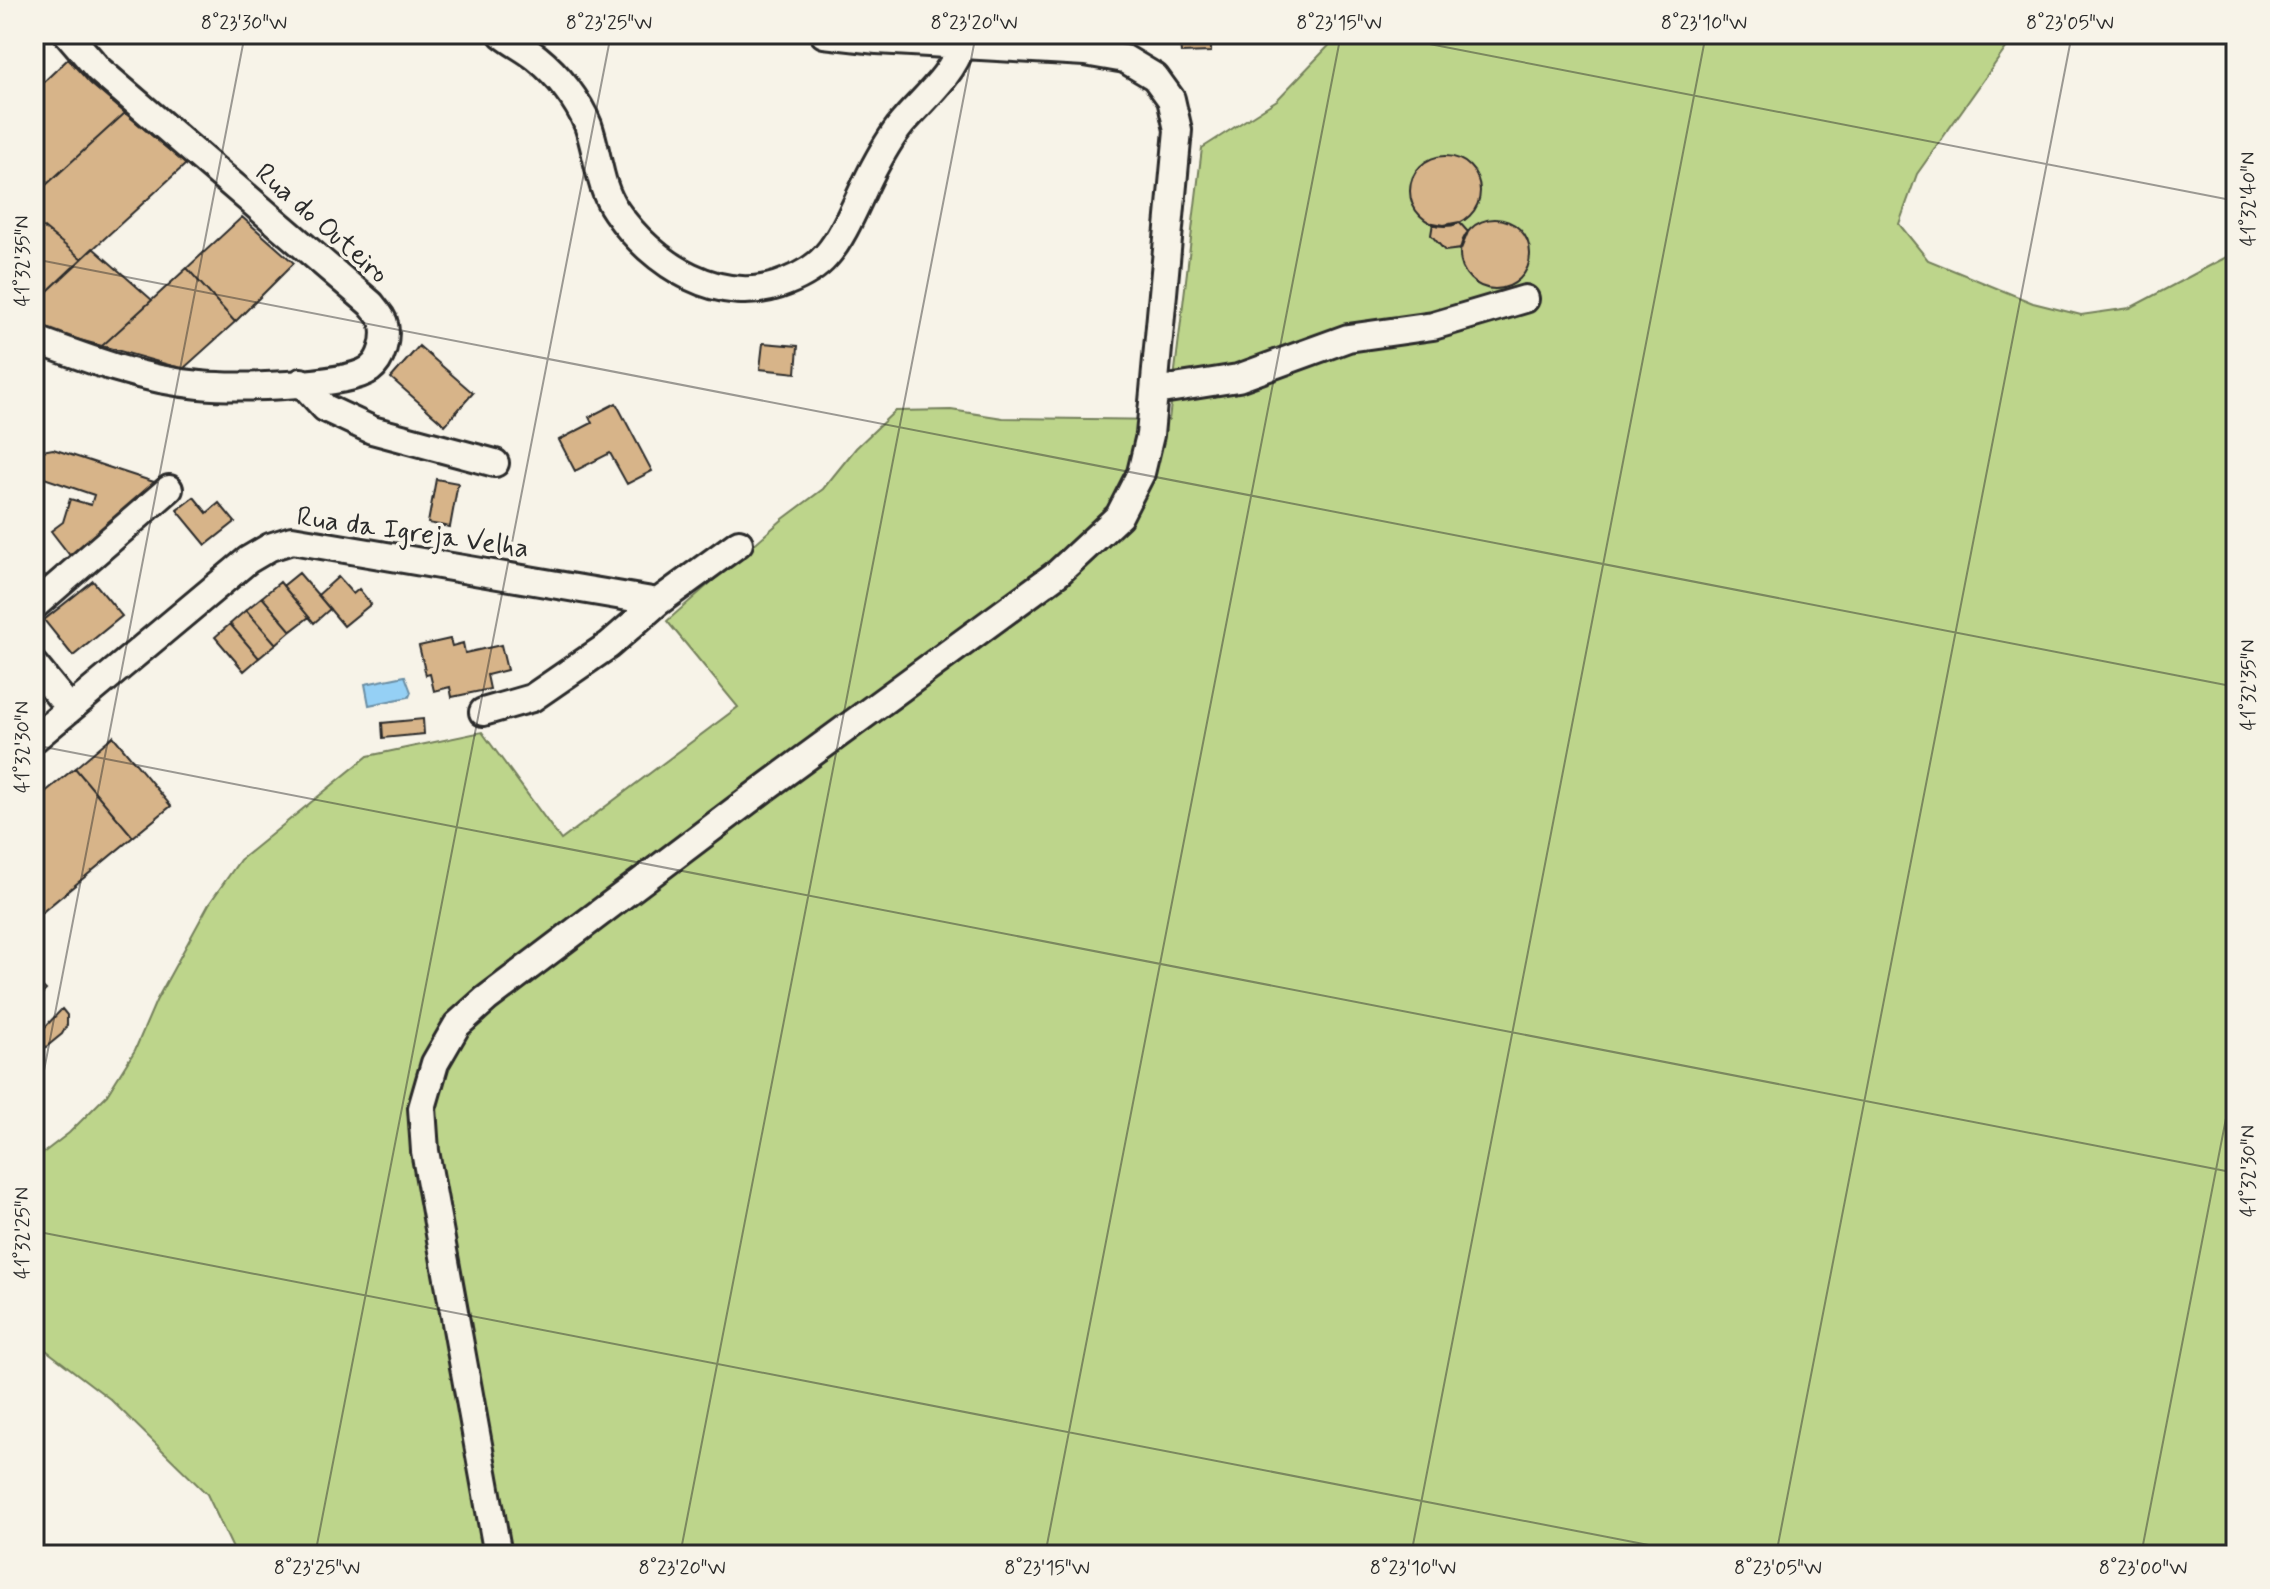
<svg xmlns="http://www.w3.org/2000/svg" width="2270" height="1589" font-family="Mynerve,sans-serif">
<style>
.green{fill:#bdd58b;stroke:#74805b;stroke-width:2}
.water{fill:#95d0f5;stroke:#6b8ea4;stroke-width:2}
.building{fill:#d7b489;stroke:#2b2b2b;stroke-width:2}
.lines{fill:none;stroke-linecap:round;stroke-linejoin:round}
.minor-casing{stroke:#2b2b2b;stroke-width:32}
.minor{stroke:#f7f3e8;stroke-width:26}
.ticks{fill:none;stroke:#2b2b2b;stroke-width:2;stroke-opacity:0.45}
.labels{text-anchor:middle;stroke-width:7;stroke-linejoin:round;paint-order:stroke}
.street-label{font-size:28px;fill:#2b2b2b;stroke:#f7f3e8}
.neatline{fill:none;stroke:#2b2b2b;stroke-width:3}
.ticks-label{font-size:20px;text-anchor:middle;fill:#2b2b2b}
</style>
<rect width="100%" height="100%" fill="#f7f3e8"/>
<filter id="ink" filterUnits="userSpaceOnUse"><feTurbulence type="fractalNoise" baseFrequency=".0125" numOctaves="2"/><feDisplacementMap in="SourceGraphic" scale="16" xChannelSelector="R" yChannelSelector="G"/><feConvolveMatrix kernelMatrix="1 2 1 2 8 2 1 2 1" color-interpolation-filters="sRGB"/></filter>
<g filter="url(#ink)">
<path class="green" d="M 1340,34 L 2016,34 L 1917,174 L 1899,224 L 1928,260 L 2033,303 L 2081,315 L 2130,308 L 2236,252 L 2236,1555 L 236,1555 L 207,1494 L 110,1399 L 34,1341 L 34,1160 L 69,1133 L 107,1095 L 135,1050 L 156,1001 L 209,904 L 240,860 L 368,756 L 482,732 L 561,840 L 738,707 L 667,621 L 783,519 L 823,489 L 856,448 L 895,411 L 951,410 L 1003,418 L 1169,420 L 1202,148 L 1277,100 Z"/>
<path class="water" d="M 405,676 L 411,692 L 409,697 L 369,705 L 365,684 Z"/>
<path class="building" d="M 1114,34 L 1211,34 L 1211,52 L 1181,53 L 1180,41 L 1114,42 Z
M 68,59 L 91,84 L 125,113 L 34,196 L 34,91 Z
M 125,113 L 186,164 L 82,259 L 34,220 L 34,196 Z
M1410 191a35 35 0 1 1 70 0a35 35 0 1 1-70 0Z
M 242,217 L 294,263 L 235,322 L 187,268 Z
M1460 254a35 35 0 1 1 70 0a35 35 0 1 1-70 0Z
M 34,220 L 82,259 L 34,304 Z
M 1459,222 L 1468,232 L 1461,249 L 1445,251 L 1431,235 L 1433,223 L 1444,225 Z
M 93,248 L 152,300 L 102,346 L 65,336 L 34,323 L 34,304 Z
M 187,268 L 235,322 L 183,369 L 102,346 Z
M 763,343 L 798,346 L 796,373 L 760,369 Z
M 419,346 L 473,393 L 445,425 L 391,378 Z
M 616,403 L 652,471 L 627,484 L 610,453 L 575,471 L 559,440 L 592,423 L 589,417 Z
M 53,449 L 163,485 L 75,562 L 51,531 L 63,522 L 70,499 L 91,505 L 94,495 L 41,477 L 36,452 Z
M 436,479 L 458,483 L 450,527 L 428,523 Z
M 194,497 L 207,513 L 219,503 L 235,522 L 206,545 L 177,510 Z
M 299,573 L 330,609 L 314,623 L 283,586 Z
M 338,577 L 353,594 L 359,589 L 371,604 L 344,626 L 318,595 Z
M 93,581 L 122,616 L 73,656 L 44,620 Z
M 280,582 L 309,617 L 291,631 L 262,597 Z
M 262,597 L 291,631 L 276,644 L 246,610 Z
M 246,610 L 276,644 L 259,658 L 230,624 Z
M 230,624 L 259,658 L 244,671 L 215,637 Z
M 450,639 L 452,646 L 463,643 L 465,653 L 501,645 L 507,670 L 487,675 L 490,689 L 452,697 L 450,687 L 434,691 L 430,674 L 426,675 L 419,646 Z
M 423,719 L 424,734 L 383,738 L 382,723 Z
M 113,736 L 171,806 L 133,837 L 75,768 Z
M 75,768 L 133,837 L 34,919 L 34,801 Z
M 34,979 L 46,990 L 34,1002 Z
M 62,1009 L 67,1015 L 67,1025 L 62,1034 L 34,1057 L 34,1019 L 44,1028 Z"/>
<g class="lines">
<defs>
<path id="minor" d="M 502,34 C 513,43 526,49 537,58 C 558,75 578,100 588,125 C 598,153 599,187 616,211 C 652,264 721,309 786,282 C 801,276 815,269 826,256 C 846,234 860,193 875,166 C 883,151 893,133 905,120 C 926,96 952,75 962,44
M 34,339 C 87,359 143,380 200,385 C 233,388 345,387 370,369 C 382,360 387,339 384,324 C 383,317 375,310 371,304 L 99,70 L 68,34
M 301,382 L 325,408 L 372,430 L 495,463
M 1155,391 L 1238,378 L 1348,338 L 1433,326 L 1525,299
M 34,606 L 169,489
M 34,665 L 70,709
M 483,712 L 532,698 L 609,645 L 658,602 L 739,543
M 34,739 L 248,560 L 270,547 L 292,540 L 658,602
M 498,1555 L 425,1151 L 422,1108 L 435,1063 L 457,1025 L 486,999 L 766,787 L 1058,573 L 1119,516 L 1141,473 L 1150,435 L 1178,130 L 1171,99 L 1155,77 L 1125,59 L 1085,52 L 877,40 L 824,34"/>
</defs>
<use href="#minor" class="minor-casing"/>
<use href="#minor" class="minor"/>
</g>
</g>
<path class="ticks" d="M 1378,34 L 2236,201M 34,259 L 2236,687M 34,745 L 2236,1173M 34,1122 L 245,34M 34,1231 L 1700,1555M 315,1555 L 611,34M 680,1555 L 976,34M 1045,1555 L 1341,34M 1411,1555 L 1706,34M 1776,1555 L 2072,34M 2141,1555 L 2236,1067"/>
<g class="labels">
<g class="street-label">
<text transform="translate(323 222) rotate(41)" y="10">Rua do Outeiro</text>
<text transform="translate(413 531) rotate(8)" y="10">Rua da Igreja Velha</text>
</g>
</g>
<rect width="2270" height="1589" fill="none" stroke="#f7f3e8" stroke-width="88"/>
<rect x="44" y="44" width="2182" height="1501" class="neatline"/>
<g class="ticks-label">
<text x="244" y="29">8°23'30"W</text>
<text x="609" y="29">8°23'25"W</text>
<text x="974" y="29">8°23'20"W</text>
<text x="1339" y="29">8°23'15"W</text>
<text x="1704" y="29">8°23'10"W</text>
<text x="2070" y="29">8°23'05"W</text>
<text transform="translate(2248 199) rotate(-90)" y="7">41°32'40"N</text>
<text transform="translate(22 261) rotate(-90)" y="7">41°32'35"N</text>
<text transform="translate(2248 685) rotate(-90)" y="7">41°32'35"N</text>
<text transform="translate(22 747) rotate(-90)" y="7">41°32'30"N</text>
<text transform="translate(2248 1171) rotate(-90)" y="7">41°32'30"N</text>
<text transform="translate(22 1233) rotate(-90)" y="7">41°32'25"N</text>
<text x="317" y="1574">8°23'25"W</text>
<text x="682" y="1574">8°23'20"W</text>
<text x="1047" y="1574">8°23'15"W</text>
<text x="1413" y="1574">8°23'10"W</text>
<text x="1778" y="1574">8°23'05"W</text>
<text x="2143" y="1574">8°23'00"W</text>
</g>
</svg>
